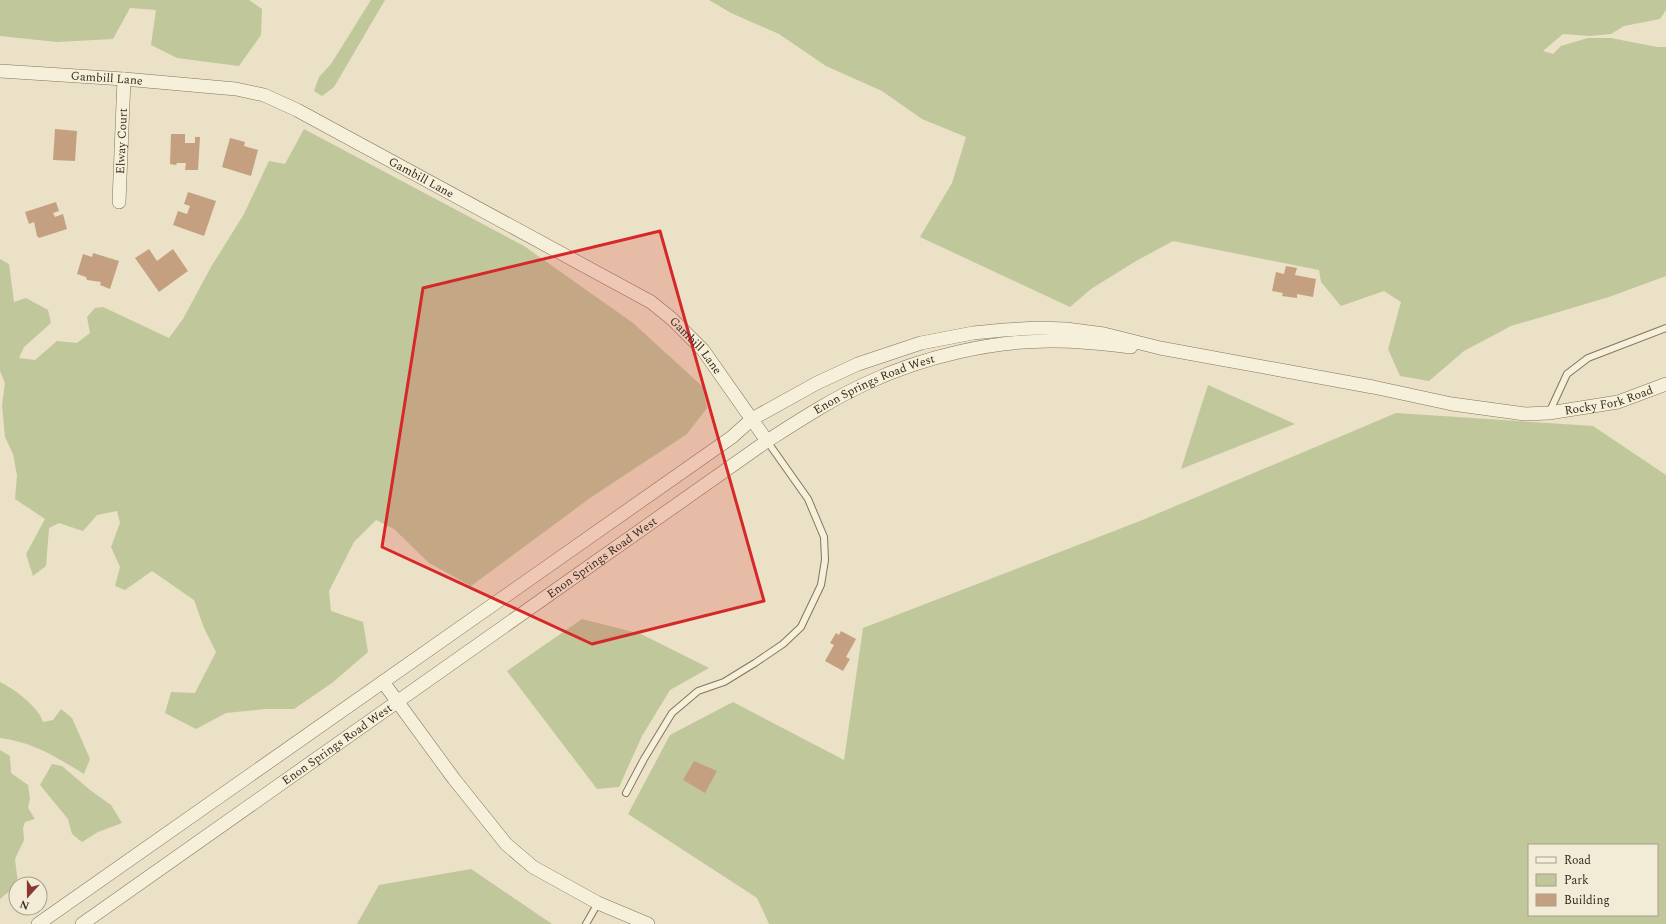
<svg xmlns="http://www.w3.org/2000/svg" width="1666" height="924" font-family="Spectral,serif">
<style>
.green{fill:#c0c79b;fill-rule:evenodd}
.building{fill:#c5a080}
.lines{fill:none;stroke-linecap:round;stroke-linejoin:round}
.service-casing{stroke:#84745e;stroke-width:8}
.minor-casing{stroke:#84745e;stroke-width:14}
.service{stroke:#f6efd9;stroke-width:6}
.minor{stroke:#f6efd9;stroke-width:13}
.marked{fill:#d62828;fill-opacity:0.2;stroke:#d62828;stroke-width:3;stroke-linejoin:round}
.labels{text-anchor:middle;stroke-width:3;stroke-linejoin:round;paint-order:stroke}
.street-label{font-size:12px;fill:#362c20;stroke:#f2ebd5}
</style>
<rect width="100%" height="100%" fill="#eae1c6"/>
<path class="green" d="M 0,0 L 249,0 L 262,9 L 261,35 L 239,66 L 177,58 L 151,45 L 156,10 L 130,8 L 113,39 L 57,42 L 0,36 Z
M 371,0 L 385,0 L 334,87 L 322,96 L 314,91 L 319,77 L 331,64 Z
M 709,0 L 1666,0 L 1666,10 L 1660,19 L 1624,26 L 1611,34 L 1590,36 L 1563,34 L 1543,51 L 1553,54 L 1561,46 L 1588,38 L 1611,38 L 1657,47 L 1666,47 L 1666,276 L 1609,297 L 1511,326 L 1464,351 L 1429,381 L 1400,376 L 1388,349 L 1401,302 L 1384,291 L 1341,306 L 1321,282 L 1319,270 L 1173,241 L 1136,261 L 1091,289 L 1070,307 L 920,237 L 952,183 L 966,137 L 922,119 L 882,91 L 826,66 L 779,34 L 731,13 Z
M 304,129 L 524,246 L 633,323 L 702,386 L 707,408 L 687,434 L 590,498 L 471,586 L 429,563 L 394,529 L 376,520 L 354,542 L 329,591 L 331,611 L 363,622 L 368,652 L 332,683 L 294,709 L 265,709 L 226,713 L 196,729 L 165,713 L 171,692 L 195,693 L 216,652 L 204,628 L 194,600 L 152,571 L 125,590 L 115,586 L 120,567 L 111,547 L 120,523 L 117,511 L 97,515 L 83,531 L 59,523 L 49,528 L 46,566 L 33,576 L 26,554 L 45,519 L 15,499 L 17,475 L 13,454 L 5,437 L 2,405 L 5,383 L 0,371 L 0,259 L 9,264 L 14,302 L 26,298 L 48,310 L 51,323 L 24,347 L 19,358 L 35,360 L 57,341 L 77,343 L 90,333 L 87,317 L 95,308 L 103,307 L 169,338 L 183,319 L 211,267 L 244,214 L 269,161 L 285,164 Z
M 1208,385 L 1295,424 L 1181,469 Z
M 1396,413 L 1593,426 L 1666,475 L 1666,924 L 769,924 L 757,898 L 628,814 L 670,735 L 733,702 L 844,760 L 863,628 L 1140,521 ZM 1529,845 L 1657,845 L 1657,915 L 1529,915 Z
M 582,619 L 641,634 L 709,668 L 670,690 L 642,736 L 619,787 L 597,789 L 507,671 Z
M 0,682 C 14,689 39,707 43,722 L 53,720 L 61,709 L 72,718 L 90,759 L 84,774 C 56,757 33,742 0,738 Z
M 0,750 L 10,756 L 11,773 L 28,785 L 30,799 L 28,808 L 35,819 L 25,822 L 23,828 L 24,840 L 15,859 L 18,884 L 0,899 Z
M 52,764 L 62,766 L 90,790 L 111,805 L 122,823 L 98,832 L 82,842 L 72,834 L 68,819 L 40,785 Z
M 471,869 L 552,924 L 357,924 L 379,885 Z"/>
<path class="building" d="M 55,129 L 77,131 L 75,161 L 53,160 Z
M 171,134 L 185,134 L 185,143 L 195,143 L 195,137 L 200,137 L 198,170 L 185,170 L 186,163 L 177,163 L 176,165 L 170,164 Z
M 230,138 L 245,142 L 244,146 L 258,150 L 251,176 L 222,167 Z
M 188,192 L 216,201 L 204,236 L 173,225 L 178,211 L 187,214 L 190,206 L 184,204 Z
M 56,202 L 59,211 L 53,213 L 55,217 L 63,214 L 67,229 L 39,238 L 37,236 L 34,222 L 29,224 L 25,212 Z
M 149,249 L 157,261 L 173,249 L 188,271 L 159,292 L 135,258 Z
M 93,253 L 119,261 L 110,289 L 100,285 L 101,282 L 87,280 L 86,277 L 77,274 L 83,254 L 92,257 Z
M 1286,266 L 1297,268 L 1295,275 L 1316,279 L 1313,297 L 1297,294 L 1297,298 L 1282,296 L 1283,293 L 1272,291 L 1276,272 L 1284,274 Z
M 841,631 L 856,639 L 846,657 L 850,659 L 843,671 L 825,661 L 834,645 L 830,643 L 836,633 L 839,635 Z
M 694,761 L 717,771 L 705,793 L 683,780 Z"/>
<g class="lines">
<defs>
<path id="service" d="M 1549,413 L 1567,374 L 1588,358 L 1666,328
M 626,793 L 644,759 L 672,713 L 698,691 L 724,682 L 755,663 L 783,644 L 801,627 L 821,585 L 825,560 L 824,537 L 808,499 L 767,441
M 586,924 L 598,903"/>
<g id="minor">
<path id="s1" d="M 0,71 L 124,79 L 236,89 L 264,95 L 297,110 L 651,302 L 672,319 L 703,350 L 767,441"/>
<path id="s2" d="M 119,202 L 124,79"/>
<path d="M 383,682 L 454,779 L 506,844 L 533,867 L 598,903 L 648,924"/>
<path id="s3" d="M 38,924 L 732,437 L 752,419 L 817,383 L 858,364 L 921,343 L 973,333 L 1004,330 L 1037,328 L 1066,329 L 1104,334 L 1160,348 L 1373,387 L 1452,404 L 1525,414 L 1549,413 L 1618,402 L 1666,384"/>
<path id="s4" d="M 82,924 L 767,441 C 800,420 832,399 867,383 C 922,357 994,340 1055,341 C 1080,341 1106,344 1131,347"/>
</g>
</defs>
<use href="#service" class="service-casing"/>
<use href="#minor" class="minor-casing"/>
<use href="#service" class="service"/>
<use href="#minor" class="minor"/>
</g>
<path class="marked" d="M 660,231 L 764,601 L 592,644 L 382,547 L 423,288 Z"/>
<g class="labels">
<g class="street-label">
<text dy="4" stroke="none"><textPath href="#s1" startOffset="107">Gambill Lane</textPath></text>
<text dy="4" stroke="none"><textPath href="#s2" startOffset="61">Elway Court</textPath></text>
<text dy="4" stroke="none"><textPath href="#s1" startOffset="443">Gambill Lane</textPath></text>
<text dy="4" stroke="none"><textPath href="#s1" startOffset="767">Gambill Lane</textPath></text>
<text dy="4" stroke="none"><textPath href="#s4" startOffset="960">Enon Springs Road West</textPath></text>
<text dy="4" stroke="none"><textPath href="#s3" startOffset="1759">Rocky Fork Road</textPath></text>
<text dy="4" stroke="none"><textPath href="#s4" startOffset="636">Enon Springs Road West</textPath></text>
<text dy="4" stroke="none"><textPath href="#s4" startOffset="312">Enon Springs Road West</textPath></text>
</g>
</g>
<rect x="1528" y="844" width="130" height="72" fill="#f2ebd5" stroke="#a79f8d"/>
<rect x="1536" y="857" width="20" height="6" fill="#f6efd9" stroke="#a79f8d"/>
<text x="1564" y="864" font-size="12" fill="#362c20">Road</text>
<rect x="1536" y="874" width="20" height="12" fill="#c0c79b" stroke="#a79f8d"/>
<text x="1564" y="884" font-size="12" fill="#362c20">Park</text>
<rect x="1536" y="894" width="20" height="12" fill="#c5a080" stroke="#a79f8d"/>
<text x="1564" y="904" font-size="12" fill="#362c20">Building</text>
<g transform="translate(28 896) rotate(201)"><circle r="19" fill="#f2ebd5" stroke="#a79f8d"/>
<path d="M0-3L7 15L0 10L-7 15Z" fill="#8d3733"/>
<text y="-6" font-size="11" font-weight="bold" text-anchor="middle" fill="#362c20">N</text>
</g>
</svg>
